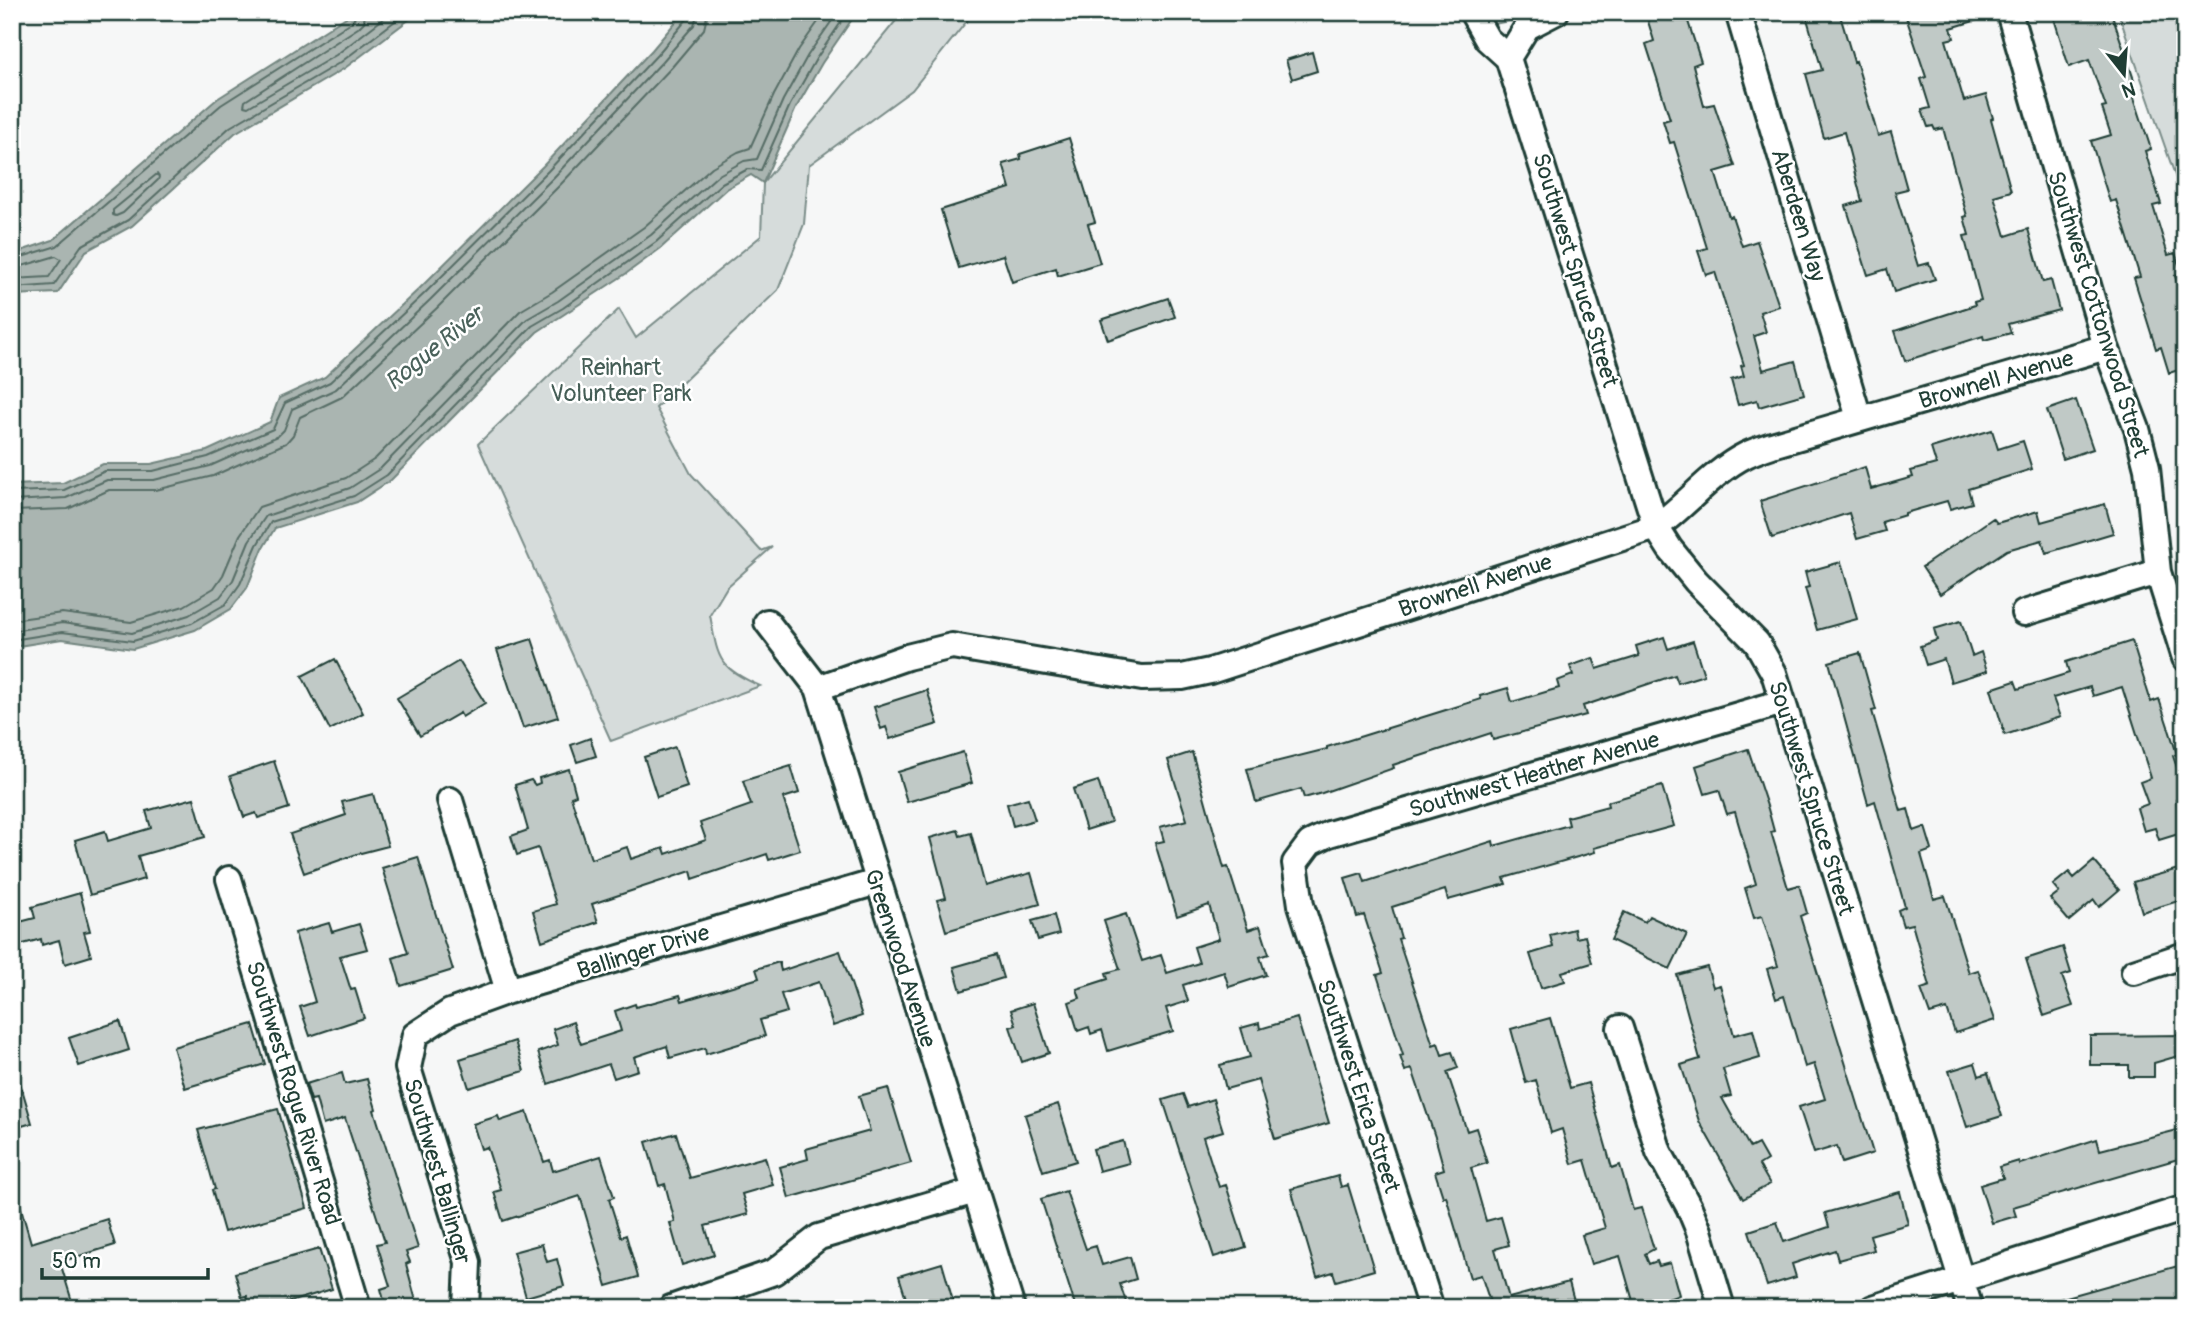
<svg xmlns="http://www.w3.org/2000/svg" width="2197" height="1320" font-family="Pangolin,sans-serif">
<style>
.green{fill:#d6dcdb;stroke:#7a8c88;stroke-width:2}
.water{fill:#aab5b1;stroke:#72857f;stroke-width:2}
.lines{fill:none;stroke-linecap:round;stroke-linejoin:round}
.shore{stroke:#576d66;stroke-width:2}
.building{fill:#c0c9c6;stroke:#1f3d34;stroke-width:2}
.minor-casing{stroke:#1f3d34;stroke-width:30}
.minor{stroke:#fff;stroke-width:24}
.labels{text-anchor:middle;stroke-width:5;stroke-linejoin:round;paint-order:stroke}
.street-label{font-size:23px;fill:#1f3d34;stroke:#fff}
.park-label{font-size:23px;fill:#445d55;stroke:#fff}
.water-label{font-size:24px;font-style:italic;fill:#49615a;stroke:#fff}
</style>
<rect width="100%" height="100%" fill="#f6f7f7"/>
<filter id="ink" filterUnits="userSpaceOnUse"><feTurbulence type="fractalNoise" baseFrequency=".0143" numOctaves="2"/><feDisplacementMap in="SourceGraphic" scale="14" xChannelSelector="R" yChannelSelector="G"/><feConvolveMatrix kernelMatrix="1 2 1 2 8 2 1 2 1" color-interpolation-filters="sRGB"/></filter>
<g filter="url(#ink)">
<path class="green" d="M 903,12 L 974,12 L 912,90 L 809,165 L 804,224 L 778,290 L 656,408 L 691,474 L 761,551 L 772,547 L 727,587 L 710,615 C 718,658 717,667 760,686 L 611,741 L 478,444 L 619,309 L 636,338 L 761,236 L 763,183 Z
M 1478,12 L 1520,12 L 1518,19 L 1485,26 Z
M 2118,12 L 2185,12 L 2185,204 Z"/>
<path class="water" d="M 354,12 L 419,12 L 345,68 L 235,133 L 132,226 L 86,251 L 58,293 L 12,295 L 12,254 L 53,240 L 217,99 Z
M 684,12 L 857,12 L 822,63 L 796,108 L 763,183 L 751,175 L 726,189 L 661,248 L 627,273 L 537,332 L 391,480 L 357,502 L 275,528 L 263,548 L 247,588 L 231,609 L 195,630 L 133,649 L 62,639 L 12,647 L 12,485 L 63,483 L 103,464 L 151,464 L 207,451 L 270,422 L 279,398 L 325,377 L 419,289 L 543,166 L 652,50 Z"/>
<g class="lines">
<path class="shore" d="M 365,12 L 364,22 L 358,28 L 245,101 L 244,106 L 248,107 L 336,55 L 392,12
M 157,174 L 159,177 L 158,180 L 123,213 L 116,216 L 113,215 L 113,210 Z
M 12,260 L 57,246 L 221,105 L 353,21 L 357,12
M 12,269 L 56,256 L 61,259 L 49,277 L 12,279
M 12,288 L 54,285 L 81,246 L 128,220 L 230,127 L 341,62 L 407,12
M 12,492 L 64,490 L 105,471 L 153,471 L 208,457 L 273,429 L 285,403 L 330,382 L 424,294 L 548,171 L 657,55 L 687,19 L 689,12
M 12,501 L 66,498 L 107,480 L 154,480 L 210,466 L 278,436 L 284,430 L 292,409 L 336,389 L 430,300 L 554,177 L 663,61 L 694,25 L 698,12
M 12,511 L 68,509 L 109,490 L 156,490 L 213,476 L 286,443 L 293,435 L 300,417 L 342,397 L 438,307 L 561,184 L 672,67 L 704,29 L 708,12
M 12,620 L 62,613 L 131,622 L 184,606 L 214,588 L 223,575 L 240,535 L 259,507 L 346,478 L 375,459 L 520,311 L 552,292 L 644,227 L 712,167 L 738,152 L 750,148 L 774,95 L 799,49 L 825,12
M 12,631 L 62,623 L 132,633 L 189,615 L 220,597 L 233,580 L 249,541 L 266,516 L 350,488 L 381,468 L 527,319 L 558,301 L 651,235 L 717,176 L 744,161 L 757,159 L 783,100 L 808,55 L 838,12
M 12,640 L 62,632 L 133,641 L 192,623 L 226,604 L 240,584 L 257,545 L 271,522 L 354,496 L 387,475 L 532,326 L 563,308 L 656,242 L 722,183 L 748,169 L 761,170 L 790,105 L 816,59 L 848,12"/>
</g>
<path class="building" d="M 1663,12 L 1685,12 L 1701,62 L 1693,65 L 1704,106 L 1714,104 L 1735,166 L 1715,172 L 1729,217 L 1732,216 L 1742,246 L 1757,241 L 1779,306 L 1760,312 L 1766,332 L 1754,336 L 1763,370 L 1795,361 L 1804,394 L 1759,407 L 1757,400 L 1738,405 L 1731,380 L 1744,376 L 1741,366 L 1744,365 L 1715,272 L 1706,275 L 1698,251 L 1707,248 L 1674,142 L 1670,143 L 1663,121 L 1670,119 L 1646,44 L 1654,41 L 1647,18 Z
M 1805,12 L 1839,12 L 1854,62 L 1856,61 L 1878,136 L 1891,132 L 1907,189 L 1895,192 L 1918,266 L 1929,263 L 1935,279 L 1894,292 L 1887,269 L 1868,275 L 1846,206 L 1862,201 L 1844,132 L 1824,138 L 1806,74 L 1822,70 Z
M 1922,12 L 1986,12 L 1987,17 L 1951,28 L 1954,38 L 1946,40 L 1964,101 L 1986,95 L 1993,118 L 1991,119 L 2011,191 L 1994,196 L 2006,236 L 2028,229 L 2043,282 L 2051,280 L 2059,310 L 2008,324 L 2011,333 L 1984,340 L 1983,336 L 1905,361 L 1895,331 L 1975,305 L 1974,302 L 1981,300 L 1964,236 L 1969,235 L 1964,217 L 1967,216 L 1943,128 L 1935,130 L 1933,126 L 1928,127 L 1922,110 L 1930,108 L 1921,79 L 1926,77 L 1906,17 Z
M 2052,12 L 2111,12 L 2134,80 L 2129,82 L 2151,149 L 2145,151 L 2161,204 L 2153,206 L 2168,255 L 2175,253 L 2182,274 L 2175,276 L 2185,308 L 2185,368 L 2169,373 L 2161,347 L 2156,349 L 2134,278 L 2140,277 L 2116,200 L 2110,202 L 2091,141 L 2111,135 L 2102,108 L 2106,107 L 2089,60 L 2069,67 Z
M 1312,52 L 1317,71 L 1292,79 L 1286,60 Z
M 1069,138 L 1095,222 L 1088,224 L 1100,263 L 1058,276 L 1056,268 L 1012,282 L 1003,255 L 959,268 L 941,210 L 1010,188 L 1003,164 L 1021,159 L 1020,154 Z
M 1168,298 L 1175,317 L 1108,340 L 1101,320 Z
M 2076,400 L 2093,449 L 2063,459 L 2047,410 Z
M 1992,430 L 1998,449 L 2023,441 L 2032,469 L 1968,489 L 1972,503 L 1950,509 L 1947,501 L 1905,513 L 1905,515 L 1882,522 L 1885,531 L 1857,539 L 1849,513 L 1772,538 L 1760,501 L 1865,467 L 1871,489 L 1913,477 L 1911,471 L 1936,464 L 1931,448 Z
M 2105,504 L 2113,533 L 2046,553 L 2042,540 L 2007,550 L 1940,594 L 1922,567 L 1993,518 L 1997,523 L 2038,511 L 2041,522 Z
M 1841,562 L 1857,619 L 1817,630 L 1805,588 L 1809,587 L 1805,572 Z
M 1961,621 L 1972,656 L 1981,652 L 1987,671 L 1951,682 L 1944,659 L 1926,665 L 1920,646 L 1937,640 L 1934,629 Z
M 1664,637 L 1668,649 L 1693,641 L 1704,675 L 1678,683 L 1675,675 L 1583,706 L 1586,715 L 1493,740 L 1491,733 L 1393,765 L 1394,768 L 1322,793 L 1304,798 L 1301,789 L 1256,802 L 1247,769 L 1327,749 L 1327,747 L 1481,699 L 1480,696 L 1508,688 L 1512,702 L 1559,688 L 1557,681 L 1573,675 L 1570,666 L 1593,658 L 1597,669 L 1639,656 L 1636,646 Z
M 532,639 L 558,717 L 523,728 L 497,650 Z
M 2132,641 L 2151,702 L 2159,699 L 2177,754 L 2173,756 L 2185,791 L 2185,797 L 2176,800 L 2185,832 L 2159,840 L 2155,828 L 2144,831 L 2137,808 L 2148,804 L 2140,782 L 2151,778 L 2122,687 L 2093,696 L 2090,687 L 2053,698 L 2060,717 L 2005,735 L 1991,689 L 2015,681 L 2018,689 L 2069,673 L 2066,662 Z
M 1860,653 L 1876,710 L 1872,711 L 1901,811 L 1908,809 L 1914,831 L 1925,827 L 1932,850 L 1921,854 L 1934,899 L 1945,896 L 1969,973 L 1978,970 L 1995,1020 L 1955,1033 L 1947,1009 L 1930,1014 L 1921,989 L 1930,986 L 1912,924 L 1903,926 L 1898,910 L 1905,907 L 1875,801 L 1868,804 L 1829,662 Z
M 335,659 L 363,713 L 330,730 L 302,676 Z
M 459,661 L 485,703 L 462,717 L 460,713 L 420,736 L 397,698 Z
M 927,690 L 938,724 L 890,739 L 886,727 L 881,729 L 874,707 Z
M 590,738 L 596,756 L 577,762 L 571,745 Z
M 675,747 L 687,787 L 657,797 L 644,757 Z
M 1748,749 L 1768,809 L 1774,831 L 1771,832 L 1788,888 L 1799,885 L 1807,913 L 1800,916 L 1873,1153 L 1842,1163 L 1837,1146 L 1814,1153 L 1799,1107 L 1825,1099 L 1814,1064 L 1805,1067 L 1784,996 L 1776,999 L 1767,969 L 1778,966 L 1762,916 L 1754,918 L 1745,888 L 1756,884 L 1735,812 L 1727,814 L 1719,790 L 1705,794 L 1696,766 Z
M 963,752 L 972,783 L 907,802 L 898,772 Z
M 1192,752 L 1224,868 L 1228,867 L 1248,930 L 1260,926 L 1269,954 L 1260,957 L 1266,975 L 1229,987 L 1224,972 L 1183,985 L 1188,1001 L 1166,1008 L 1173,1031 L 1108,1051 L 1102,1030 L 1091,1034 L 1089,1027 L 1078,1031 L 1069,1002 L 1080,998 L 1077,989 L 1108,979 L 1106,973 L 1120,969 L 1104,921 L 1126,914 L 1142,961 L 1161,955 L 1167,973 L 1199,963 L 1194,947 L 1219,939 L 1209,905 L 1177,916 L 1155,843 L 1164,841 L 1160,827 L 1187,820 L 1168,760 Z
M 274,761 L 289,808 L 258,818 L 256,813 L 244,817 L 230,776 Z
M 791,766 L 799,793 L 783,798 L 800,850 L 769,860 L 767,854 L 693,879 L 691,871 L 592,904 L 598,922 L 542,941 L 533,911 L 556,904 L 538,848 L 517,855 L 511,836 L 528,830 L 515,785 L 531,780 L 535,785 L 540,783 L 539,778 L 569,769 L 576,795 L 571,797 L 591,859 L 627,847 L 631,859 L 664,848 L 666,854 L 706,840 L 700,823 L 751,805 L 743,781 Z
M 1098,781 L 1111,822 L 1086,830 L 1073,789 Z
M 1662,786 L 1674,826 L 1594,848 L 1595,852 L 1504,878 L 1506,884 L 1470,894 L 1448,900 L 1445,890 L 1392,907 L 1401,938 L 1398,939 L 1433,1045 L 1438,1043 L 1442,1055 L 1452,1052 L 1458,1068 L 1447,1072 L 1467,1131 L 1476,1128 L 1487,1163 L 1471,1168 L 1486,1221 L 1501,1217 L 1509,1245 L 1495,1249 L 1509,1298 L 1569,1282 L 1576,1308 L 1492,1308 L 1481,1275 L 1470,1278 L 1446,1196 L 1443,1197 L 1435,1172 L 1444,1169 L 1436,1140 L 1412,1069 L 1405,1071 L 1400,1056 L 1403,1055 L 1377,975 L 1383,973 L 1364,915 L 1357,917 L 1345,878 L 1362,873 L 1365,882 L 1493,841 L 1494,846 L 1569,825 L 1567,817 L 1608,806 L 1607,802 Z
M 373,794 L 388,846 L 357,854 L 304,873 L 290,834 L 346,815 L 342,802 Z
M 194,798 L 205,837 L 138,856 L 144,879 L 90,895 L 75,840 L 105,831 L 108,841 L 151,828 L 146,811 Z
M 1028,798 L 1035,820 L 1013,826 L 1007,804 Z
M 958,830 L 960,836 L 971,833 L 985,886 L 1031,873 L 1040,904 L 946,931 L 937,900 L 946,898 L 930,838 Z
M 418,857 L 453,970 L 401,986 L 393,958 L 408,953 L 382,868 Z
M 2094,861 L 2119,890 L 2099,907 L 2094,900 L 2069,921 L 2050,899 L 2059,892 L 2053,885 L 2069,872 L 2074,878 Z
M 2185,867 L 2185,899 L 2142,912 L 2133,882 Z
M 80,893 L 90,931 L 84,932 L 91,956 L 65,964 L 59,940 L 42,945 L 41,939 L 16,946 L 12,924 L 35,918 L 32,907 Z
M 1624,912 L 1645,922 L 1649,916 L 1687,934 L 1670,969 L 1611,940 Z
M 1054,915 L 1059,934 L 1038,940 L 1032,921 Z
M 329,923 L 332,932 L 359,924 L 367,949 L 340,956 L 351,990 L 355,989 L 364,1018 L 310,1036 L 300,1007 L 315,1002 L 295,933 Z
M 1574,929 L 1576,938 L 1585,936 L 1592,963 L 1562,972 L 1565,981 L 1541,988 L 1530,954 L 1553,947 L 1550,935 Z
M 2063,947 L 2071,973 L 2062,976 L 2073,1006 L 2044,1016 L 2026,959 Z
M 840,951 L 862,1016 L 833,1026 L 819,982 L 781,994 L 787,1012 L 760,1020 L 765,1036 L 706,1054 L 705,1048 L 670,1058 L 667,1046 L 634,1057 L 638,1070 L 614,1078 L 609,1064 L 548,1084 L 538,1052 L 558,1045 L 553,1029 L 573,1022 L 581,1044 L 621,1031 L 615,1011 L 635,1004 L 636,1007 L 680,995 L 682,1001 L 759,978 L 756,969 L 779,962 L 781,971 Z
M 996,955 L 1003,978 L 961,991 L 954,967 Z
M 1707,967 L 1713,987 L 1720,985 L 1734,1035 L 1753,1030 L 1760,1058 L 1723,1069 L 1731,1096 L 1722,1098 L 1750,1148 L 1758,1144 L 1767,1160 L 1759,1165 L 1770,1184 L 1743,1199 L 1699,1121 L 1681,1065 L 1700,1059 L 1677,975 Z
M 1033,1003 L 1049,1053 L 1022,1062 L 1010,1027 L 1016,1025 L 1011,1010 Z
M 1297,1018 L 1329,1123 L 1275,1139 L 1258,1080 L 1226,1089 L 1220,1065 L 1250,1057 L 1241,1028 L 1259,1023 L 1260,1029 Z
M 1550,1018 L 1570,1088 L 1588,1083 L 1612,1168 L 1620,1165 L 1633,1210 L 1641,1208 L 1654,1249 L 1645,1254 L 1649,1264 L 1657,1261 L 1659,1266 L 1670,1263 L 1679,1295 L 1668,1299 L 1671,1308 L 1635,1308 L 1620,1256 L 1591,1264 L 1582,1235 L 1605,1228 L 1585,1160 L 1572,1164 L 1562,1129 L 1551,1133 L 1536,1080 L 1526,1083 L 1511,1029 Z
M 120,1021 L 129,1050 L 79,1066 L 69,1038 Z
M 253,1024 L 265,1064 L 185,1088 L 173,1047 Z
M 2185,1035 L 2185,1054 L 2154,1063 L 2154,1077 L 2129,1077 L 2129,1065 L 2090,1065 L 2090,1036 Z
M 515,1041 L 524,1071 L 469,1088 L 460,1059 Z
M 1975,1063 L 1979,1076 L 1988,1073 L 2002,1116 L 1967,1127 L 1949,1071 Z
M 17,1072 L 32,1123 L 12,1129 L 12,1073 Z
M 342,1073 L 345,1084 L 367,1079 L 376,1109 L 374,1110 L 418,1248 L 406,1252 L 410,1262 L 406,1264 L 418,1308 L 386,1308 L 381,1289 L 390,1286 L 377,1244 L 385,1242 L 345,1118 L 323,1125 L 316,1099 L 311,1100 L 306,1084 Z
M 888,1088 L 911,1163 L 789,1198 L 780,1167 L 808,1159 L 806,1149 L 870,1131 L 859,1096 Z
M 1183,1094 L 1188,1107 L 1213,1099 L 1223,1131 L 1203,1137 L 1219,1187 L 1226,1185 L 1246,1247 L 1214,1257 L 1163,1100 Z
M 1058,1104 L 1076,1161 L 1043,1171 L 1025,1115 Z
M 278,1109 L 307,1208 L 224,1232 L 212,1190 L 215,1189 L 198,1130 Z
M 527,1112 L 544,1162 L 550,1160 L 553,1171 L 601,1156 L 614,1197 L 609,1199 L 621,1237 L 626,1235 L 638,1277 L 607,1286 L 580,1196 L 503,1221 L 494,1192 L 501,1190 L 487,1147 L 481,1149 L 473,1124 L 498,1116 L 500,1121 Z
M 2185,1128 L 2185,1157 L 2013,1207 L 2016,1216 L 1992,1223 L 1980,1185 L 2003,1178 L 1999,1167 L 2019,1161 L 2020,1164 L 2097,1139 L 2100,1150 Z
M 676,1133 L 690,1178 L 765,1157 L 773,1185 L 742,1194 L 748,1214 L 705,1226 L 714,1255 L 682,1265 L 670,1223 L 675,1222 L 665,1184 L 659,1186 L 646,1142 Z
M 1123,1141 L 1129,1163 L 1099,1171 L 1093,1149 Z
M 1338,1176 L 1341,1187 L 1348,1185 L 1374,1270 L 1336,1281 L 1333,1272 L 1317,1277 L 1291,1189 Z
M 1066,1191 L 1086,1249 L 1096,1246 L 1102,1265 L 1130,1257 L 1136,1279 L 1120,1284 L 1128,1308 L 1076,1308 L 1041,1199 Z
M 1900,1192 L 1908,1224 L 1870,1235 L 1874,1250 L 1838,1260 L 1835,1250 L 1792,1264 L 1796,1277 L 1767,1286 L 1749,1231 L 1777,1222 L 1784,1242 L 1829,1227 L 1825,1213 Z
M 17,1194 L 31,1243 L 107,1219 L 115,1245 L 60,1262 L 74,1308 L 19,1308 L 12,1284 L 12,1195 Z
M 542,1244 L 547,1262 L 557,1259 L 564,1286 L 526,1297 L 513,1252 Z
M 319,1249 L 332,1289 L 270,1308 L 251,1308 L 247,1296 L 242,1297 L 235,1273 Z
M 942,1263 L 955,1308 L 909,1308 L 899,1276 Z
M 2185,1264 L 2185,1308 L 2046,1308 L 2045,1303 Z"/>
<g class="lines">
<defs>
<path id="minor" d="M 1472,12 L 1487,39 L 1508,58 L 1656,527 L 1670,549 L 1696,581 L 1757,643 L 1774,673 L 1970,1308
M 1738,12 L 1859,418
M 2009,12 L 2106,347 L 2137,429 L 2147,468 L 2158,572 L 2185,658
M 1508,58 L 1527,27 L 1556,12
M 2024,613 L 2158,572
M 767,622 L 818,688 L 1012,1308
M 818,688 L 907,657 L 952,646 L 1142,678 L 1182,677 L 1210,671 L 1656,527 C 1687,505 1712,472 1746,455 C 1754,451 1763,448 1772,445 L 2106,347
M 450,800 L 508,991
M 229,879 L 358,1308
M 2134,972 L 2185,955
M 1620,1028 L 1659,1152 L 1689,1207 L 1699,1231 L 1722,1308
M 466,1308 L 468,1262 L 408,1068 L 415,1035 L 450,1012 L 508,991 L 877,882
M 671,1308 L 774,1272 L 819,1237 L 975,1191
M 1431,1308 L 1301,905 L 1295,863 L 1310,843 L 1329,834 L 1783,702
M 1873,1308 L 2185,1208"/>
</defs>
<use href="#minor" class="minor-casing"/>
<use href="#minor" class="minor"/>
</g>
</g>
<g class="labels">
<g class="street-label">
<text transform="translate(1799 215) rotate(73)" y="8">Aberdeen Way</text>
<text transform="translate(1576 270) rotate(73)" y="8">Southwest Spruce Street</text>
<text transform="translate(2099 314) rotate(73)" y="8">Southwest Cottonwood Street</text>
<text transform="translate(1996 379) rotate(-16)" y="8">Brownell Avenue</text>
<text transform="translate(1475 585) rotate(-18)" y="8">Brownell Avenue</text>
<text transform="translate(1534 774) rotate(-16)" y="8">Southwest Heather Avenue</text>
<text transform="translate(1812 798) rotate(73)" y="8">Southwest Spruce Street</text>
<text transform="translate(643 951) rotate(-17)" y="8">Ballinger Drive</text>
<text transform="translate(901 958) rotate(72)" y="8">Greenwood Avenue</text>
<text transform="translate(1359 1086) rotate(72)" y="8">Southwest Erica Street</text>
<text transform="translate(294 1093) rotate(73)" y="8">Southwest Rogue River Road</text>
<text transform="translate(438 1171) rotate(74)" y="8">Southwest Ballinger</text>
</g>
<g class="park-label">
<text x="621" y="375">Reinhart<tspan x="621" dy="26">Volunteer Park</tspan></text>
</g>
<g class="water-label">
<text transform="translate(434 348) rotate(-39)" y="8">Rogue River</text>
</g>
</g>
<rect width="2197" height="1320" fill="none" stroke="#fff" stroke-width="42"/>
<rect x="21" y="21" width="2155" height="1278" fill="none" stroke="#1f3d34" stroke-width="2.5" filter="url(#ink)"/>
<g transform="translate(2124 74) rotate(163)" stroke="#ffffff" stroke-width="5" paint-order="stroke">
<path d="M0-5L12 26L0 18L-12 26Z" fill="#1f3d34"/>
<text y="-10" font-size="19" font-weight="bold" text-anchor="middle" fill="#1f3d34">N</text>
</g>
<path d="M42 1268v10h166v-10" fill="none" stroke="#1f3d34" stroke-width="3.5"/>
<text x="52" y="1268" font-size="21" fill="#1f3d34" stroke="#ffffff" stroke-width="5" paint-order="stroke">50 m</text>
</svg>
